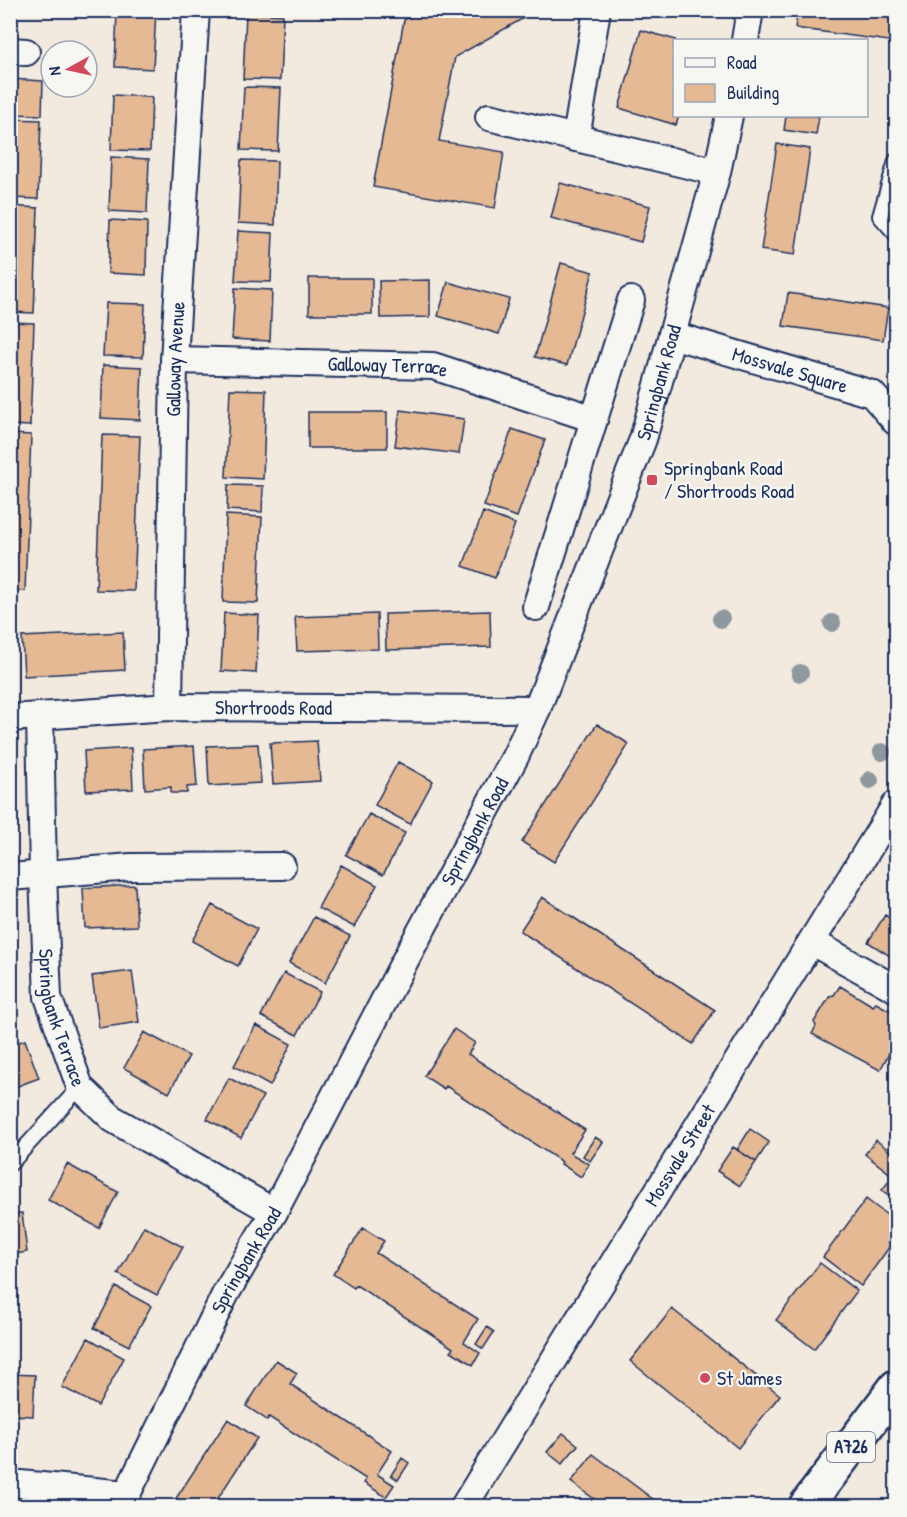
<svg xmlns="http://www.w3.org/2000/svg" width="907" height="1517" font-family="'Patrick Hand',sans-serif">
<style>
.building{fill:#e4b994;stroke:#1b2f5e;stroke-width:1.5}
.lines{fill:none;stroke-linecap:round;stroke-linejoin:round}
.lane-casing{stroke:#1b2f5e;stroke-width:18}
.street-casing{stroke:#1b2f5e;stroke-width:30}
.primary-casing{stroke:#1b2f5e;stroke-width:38}
.lane{stroke:#f6f6f2;stroke-width:14}
.street{stroke:#f6f6f2;stroke-width:26}
.primary{stroke:#f6f6f2;stroke-width:33}
.tree{fill:#90989f}
.poi-dot{fill:#d1495b;stroke:#f6f6f2;stroke-width:2}
.labels{text-anchor:middle;stroke-width:4.5;stroke-linejoin:round;paint-order:stroke}
.shield{fill:#f6f6f2;stroke:#5d6b8a;stroke-width:1.5}
.shield-label{font-size:18px;font-weight:bold;fill:#1b2f5e}
.street-label{font-size:20px;fill:#1b2f5e;stroke:#f6f6f2}
.poi-label{font-size:20px;fill:#1b2f5e;stroke:#f6f6f2;text-anchor:start}
</style>
<rect width="100%" height="100%" fill="#f2eadf"/>
<filter id="ink" filterUnits="userSpaceOnUse"><feTurbulence type="fractalNoise" baseFrequency=".0167" numOctaves="2"/><feDisplacementMap in="SourceGraphic" scale="12" xChannelSelector="R" yChannelSelector="G"/><feConvolveMatrix kernelMatrix="1 2 1 2 8 2 1 2 1" color-interpolation-filters="sRGB"/></filter>
<g filter="url(#ink)">
<path class="building" d="M 117,10 L 156,10 L 153,69 L 115,67 Z
M 421,10 L 538,10 L 455,57 L 439,141 L 504,152 L 495,208 L 373,187 L 404,20 Z
M 798,10 L 896,10 L 896,42 L 795,28 Z
M 246,13 L 283,15 L 280,80 L 243,79 Z
M 641,30 L 676,40 L 674,40 L 674,116 L 679,116 L 676,125 L 619,108 Z
M 10,79 L 43,81 L 42,115 L 10,114 Z
M 244,87 L 281,88 L 278,151 L 241,150 Z
M 113,95 L 152,97 L 150,151 L 111,150 Z
M 786,116 L 819,116 L 816,135 L 784,130 Z
M 10,119 L 41,120 L 38,199 L 10,198 Z
M 777,144 L 810,149 L 795,255 L 761,250 Z
M 111,157 L 149,159 L 147,213 L 109,211 Z
M 241,160 L 277,161 L 275,225 L 238,223 Z
M 560,183 L 650,206 L 641,242 L 551,218 Z
M 10,206 L 38,208 L 34,313 L 10,312 Z
M 110,220 L 147,222 L 146,275 L 108,273 Z
M 238,231 L 273,233 L 271,282 L 235,281 Z
M 561,263 L 593,272 L 567,365 L 535,357 Z
M 309,278 L 372,278 L 372,314 L 309,314 Z
M 430,280 L 430,317 L 380,318 L 379,281 Z
M 448,282 L 509,299 L 499,334 L 438,316 Z
M 235,288 L 272,290 L 270,341 L 232,339 Z
M 788,293 L 888,308 L 883,340 L 783,326 Z
M 106,303 L 145,304 L 143,357 L 103,356 Z
M 10,322 L 34,323 L 30,426 L 10,425 Z
M 103,365 L 142,367 L 140,420 L 101,418 Z
M 230,389 L 266,390 L 263,479 L 226,477 Z
M 400,410 L 464,419 L 459,454 L 395,446 Z
M 308,412 L 387,412 L 387,448 L 308,448 Z
M 512,429 L 545,440 L 517,517 L 484,506 Z
M 10,434 L 31,435 L 25,591 L 10,590 Z
M 102,435 L 140,436 L 134,591 L 96,590 Z
M 228,485 L 263,486 L 262,512 L 227,510 Z
M 483,512 L 515,524 L 495,578 L 463,566 Z
M 226,515 L 262,517 L 258,603 L 223,602 Z
M 490,611 L 491,647 L 386,650 L 385,614 Z
M 224,613 L 259,615 L 256,673 L 221,671 Z
M 377,614 L 378,649 L 297,651 L 295,617 Z
M 123,632 L 125,670 L 24,676 L 22,637 Z
M 597,724 L 629,744 L 554,862 L 522,842 Z
M 317,741 L 320,781 L 273,784 L 270,743 Z
M 258,744 L 261,783 L 209,786 L 207,746 Z
M 194,746 L 197,786 L 187,787 L 187,793 L 171,793 L 171,787 L 145,789 L 143,749 Z
M 131,748 L 133,789 L 86,791 L 84,751 Z
M 398,762 L 433,781 L 410,824 L 375,805 Z
M 369,814 L 405,833 L 383,875 L 346,855 Z
M 341,865 L 377,885 L 354,927 L 318,908 Z
M 135,885 L 137,926 L 85,928 L 83,888 Z
M 542,897 L 715,1010 L 693,1044 L 520,931 Z
M 212,905 L 257,929 L 238,966 L 192,941 Z
M 10,912 L 13,912 L 15,961 L 10,961 Z
M 885,915 L 896,922 L 896,960 L 868,942 Z
M 314,917 L 350,936 L 325,983 L 289,963 Z
M 132,971 L 139,1022 L 99,1028 L 92,976 Z
M 284,973 L 320,992 L 297,1035 L 261,1016 Z
M 840,986 L 873,1006 L 876,1003 L 896,1014 L 896,1052 L 891,1050 L 880,1070 L 812,1034 L 816,1026 L 814,1022 L 830,996 L 834,995 Z
M 256,1025 L 291,1044 L 270,1086 L 234,1066 Z
M 454,1029 L 475,1043 L 468,1054 L 585,1130 L 570,1153 L 589,1164 L 581,1177 L 561,1164 L 562,1162 L 446,1086 L 444,1089 L 424,1076 Z
M 144,1032 L 189,1056 L 169,1093 L 124,1068 Z
M 25,1040 L 39,1078 L 10,1089 L 10,1045 Z
M 229,1078 L 263,1096 L 241,1138 L 207,1119 Z
M 750,1129 L 769,1142 L 756,1162 L 737,1150 Z
M 595,1137 L 603,1142 L 590,1161 L 583,1156 Z
M 876,1140 L 896,1156 L 896,1201 L 882,1190 L 893,1176 L 865,1154 Z
M 733,1147 L 756,1162 L 740,1186 L 717,1171 Z
M 67,1164 L 118,1192 L 99,1228 L 48,1200 Z
M 866,1199 L 896,1222 L 896,1238 L 861,1286 L 823,1257 Z
M 22,1213 L 27,1252 L 10,1255 L 10,1214 Z
M 144,1226 L 183,1247 L 157,1295 L 118,1274 Z
M 363,1228 L 384,1241 L 376,1253 L 478,1319 L 464,1342 L 480,1353 L 473,1365 L 451,1351 L 453,1348 L 356,1285 L 354,1288 L 333,1274 Z
M 820,1263 L 857,1291 L 814,1349 L 776,1320 Z
M 116,1287 L 151,1306 L 129,1346 L 94,1328 Z
M 672,1309 L 780,1395 L 738,1448 L 630,1361 Z
M 487,1327 L 494,1332 L 483,1349 L 476,1344 Z
M 88,1338 L 124,1358 L 98,1406 L 62,1387 Z
M 276,1360 L 297,1373 L 290,1384 L 392,1451 L 377,1474 L 394,1485 L 386,1497 L 364,1483 L 366,1479 L 269,1417 L 267,1420 L 246,1406 Z
M 10,1374 L 35,1375 L 33,1416 L 10,1415 Z
M 228,1419 L 257,1438 L 213,1506 L 171,1506 Z
M 563,1433 L 578,1445 L 562,1464 L 547,1452 Z
M 593,1454 L 662,1506 L 604,1506 L 571,1482 Z
M 402,1458 L 409,1463 L 398,1480 L 391,1475 Z"/>
<g class="lines">
<defs>
<path id="lane" d="M 896,161 L 880,216 L 896,234
M 10,1164 L 80,1087"/>
<g id="street">
<path d="M 745,40 L 750,10"/>
<path d="M 10,51 L 26,52"/>
<path d="M 489,117 L 717,172"/>
<path d="M 576,138 L 597,10"/>
<path id="s1" d="M 672,335 L 872,394 L 896,422"/>
<path id="s2" d="M 174,360 L 433,366 L 594,419"/>
<path d="M 536,607 L 631,300"/>
<path id="s3" d="M 169,707 L 174,360 L 196,10"/>
<path id="s4" d="M 40,716 L 43,875 L 48,997 L 80,1087 L 113,1119 L 274,1212"/>
<path id="s5" d="M 10,718 L 169,707 L 537,709"/>
<path d="M 10,877 L 131,867 L 282,866"/>
<path d="M 812,942 L 896,989"/>
<path d="M 10,1483 L 126,1494"/>
<path id="s6" d="M 121,1506 L 226,1293 L 274,1212 L 411,949 L 515,757 L 537,709 L 643,439 L 717,172 L 729,116"/>
<path id="s7" d="M 464,1506 L 896,804"/>
</g>
<path id="primary" d="M 806,1506 L 896,1387"/>
</defs>
<use href="#lane" class="lane-casing"/>
<use href="#street" class="street-casing"/>
<use href="#primary" class="primary-casing"/>
<use href="#lane" class="lane"/>
<use href="#street" class="street"/>
<use href="#primary" class="primary"/>
</g>
<g class="tree">
<circle cx="721" cy="619" r="9"/>
<circle cx="832" cy="623" r="9"/>
<circle cx="800" cy="673" r="9"/>
<circle cx="882" cy="752" r="9"/>
<circle cx="870" cy="780" r="9"/>
</g>
</g>
<g class="poi-dot">
<rect x="646" y="474" width="12" height="12" rx="3"/>
<circle cx="705" cy="1378" r="6"/>
</g>
<g class="labels">
<rect class="shield" x="827" y="1432" width="48" height="30" rx="4.5"/>
<g class="shield-label">
<text x="851" y="1453">A726</text>
</g>
<g class="street-label">
<text dy="7" stroke="none"><textPath href="#s3" startOffset="348">Galloway Avenue</textPath></text>
<text dy="7" stroke="none"><textPath href="#s2" startOffset="214">Galloway Terrace</textPath></text>
<text dy="7" stroke="none"><textPath href="#s1" startOffset="123">Mossvale Square</textPath></text>
<text dy="7" stroke="none"><textPath href="#s6" startOffset="1248">Springbank Road</textPath></text>
<text dy="7" stroke="none"><textPath href="#s5" startOffset="264">Shortroods Road</textPath></text>
<text dy="7" stroke="none"><textPath href="#s6" startOffset="762">Springbank Road</textPath></text>
<text dy="7" stroke="none"><textPath href="#s4" startOffset="304">Springbank Terrace</textPath></text>
<text dy="7" stroke="none"><textPath href="#s7" startOffset="412">Mossvale Street</textPath></text>
<text dy="7" stroke="none"><textPath href="#s6" startOffset="276">Springbank Road</textPath></text>
</g>
<g class="poi-label">
<text x="664" y="475">Springbank Road<tspan x="664" dy="23">/ Shortroods Road</tspan></text>
<text x="717" y="1385">St James</text>
</g>
</g>
<rect width="907" height="1517" fill="none" stroke="#f6f6f2" stroke-width="36"/>
<rect x="18" y="18" width="871" height="1481" fill="none" stroke="#1b2f5e" stroke-width="2" filter="url(#ink)"/>
<rect x="673" y="39" width="195" height="78" fill="#f6f6f2" stroke="#9ea6b7" stroke-width="1.5"/>
<rect x="685" y="58" width="30" height="9" fill="#f6f6f2" stroke="#9ea6b7" stroke-width="1.5"/>
<text x="727" y="69" font-size="18" fill="#1b2f5e">Road</text>
<rect x="685" y="84" width="30" height="18" fill="#e4b994" stroke="#9ea6b7" stroke-width="1.5"/>
<text x="727" y="99" font-size="18" fill="#1b2f5e">Building</text>
<g transform="translate(69 69) rotate(262)"><circle r="28" fill="#f6f6f2" stroke="#9ea6b7" stroke-width="1.5"/>
<path d="M0-4.5L10 22L0 15L-10 22Z" fill="#d1495b"/>
<text y="-9" font-size="16" font-weight="bold" text-anchor="middle" fill="#1b2f5e">N</text>
</g>
</svg>
